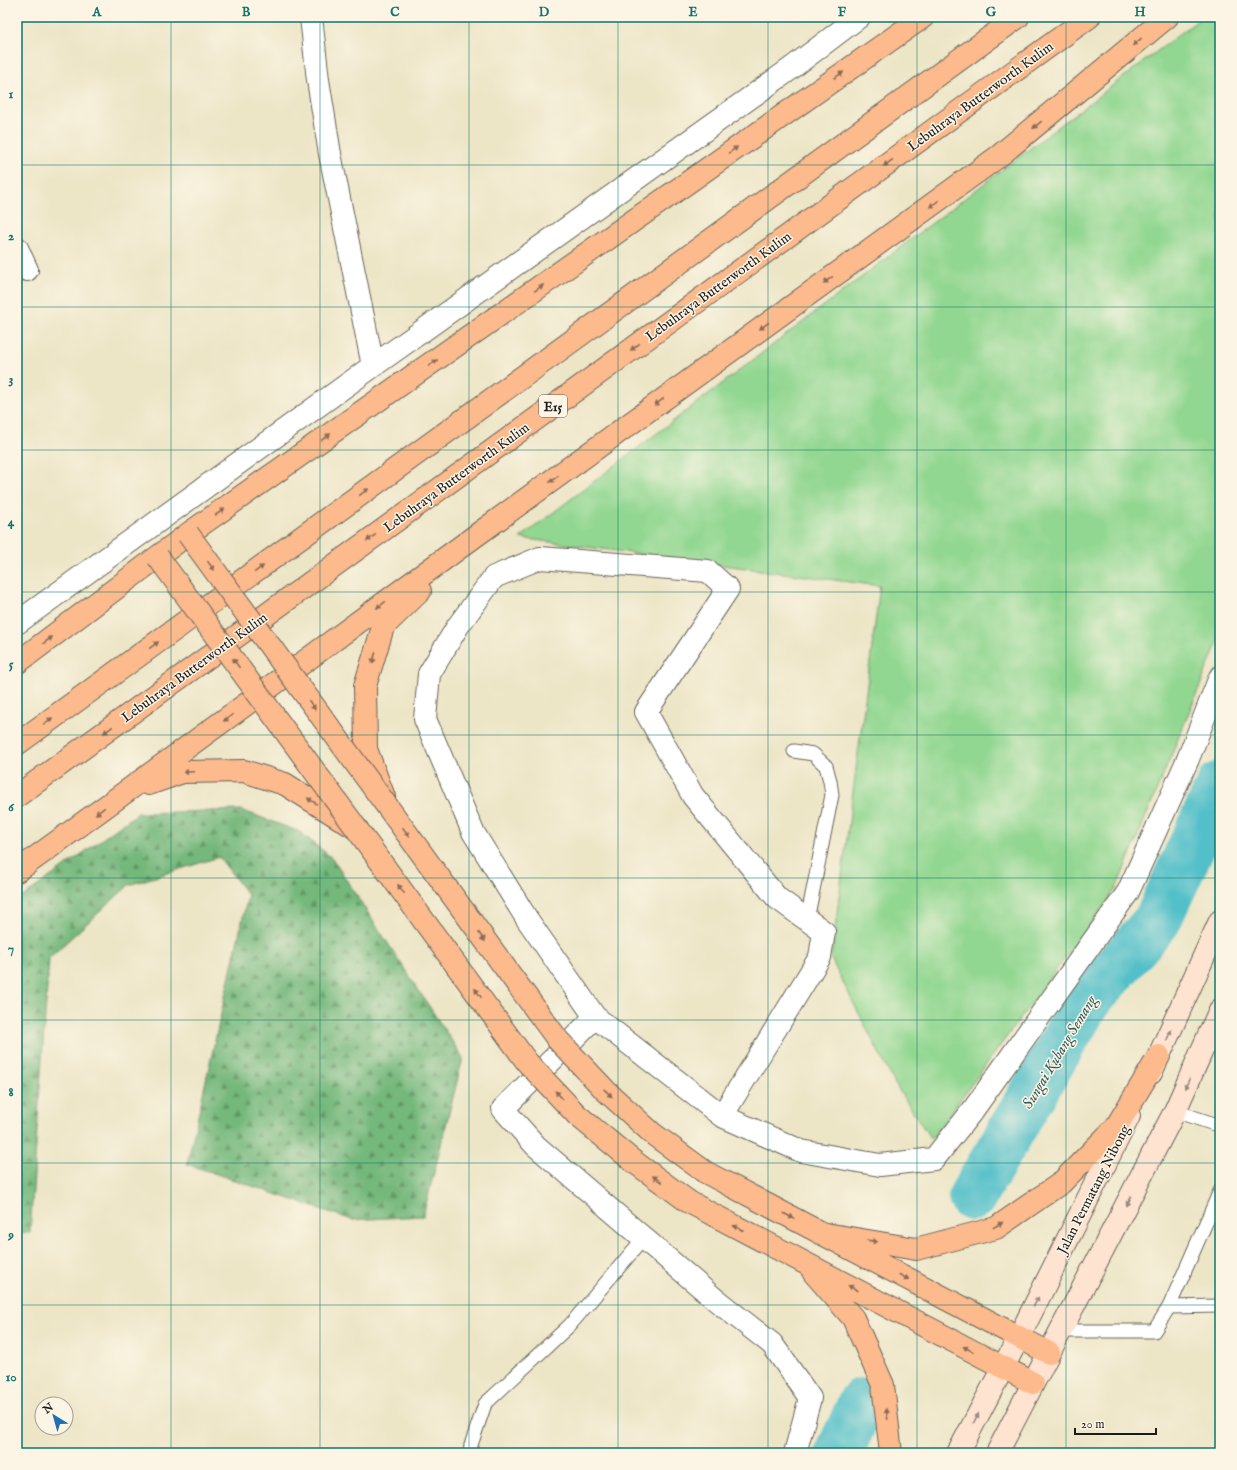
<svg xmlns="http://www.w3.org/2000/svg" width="1237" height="1470" font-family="'IM FELL English',serif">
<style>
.green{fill:#92d791;stroke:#577a56}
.forest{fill:url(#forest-firs);stroke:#486a4c}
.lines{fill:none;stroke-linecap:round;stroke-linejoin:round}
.river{stroke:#53c0c9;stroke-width:48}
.lane-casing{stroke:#656258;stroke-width:15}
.street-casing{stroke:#656258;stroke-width:24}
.secondary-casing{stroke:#656258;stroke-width:24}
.highway-casing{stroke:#656258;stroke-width:24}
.lane{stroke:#fff;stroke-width:13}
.street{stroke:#fff;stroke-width:22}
.secondary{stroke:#fee3d1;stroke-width:22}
.highway{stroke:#fcba8d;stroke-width:22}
.highway-bridge-casing{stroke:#656258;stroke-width:24;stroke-linecap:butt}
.highway-bridge{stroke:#fcba8d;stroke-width:22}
.oneway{fill:#8c6b54}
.oneway2{fill:#988980}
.grid{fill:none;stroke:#0f766e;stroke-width:1;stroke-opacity:0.55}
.labels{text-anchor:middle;stroke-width:3;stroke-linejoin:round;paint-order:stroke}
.shield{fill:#fcf5e5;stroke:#5f5d58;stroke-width:1}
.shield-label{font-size:13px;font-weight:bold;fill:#1c1c1c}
.street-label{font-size:14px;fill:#1c1c1c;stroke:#fcf5e5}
.water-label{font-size:15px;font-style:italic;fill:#325e61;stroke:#fcf5e5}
.neatline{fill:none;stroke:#0f766e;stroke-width:1.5}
.grid-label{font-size:13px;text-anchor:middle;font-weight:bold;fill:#0f766e}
</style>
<defs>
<pattern id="forest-firs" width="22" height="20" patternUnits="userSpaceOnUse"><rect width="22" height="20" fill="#75b87b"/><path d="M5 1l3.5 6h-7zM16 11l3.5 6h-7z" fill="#5f9564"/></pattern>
</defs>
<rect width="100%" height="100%" fill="#fcf5e5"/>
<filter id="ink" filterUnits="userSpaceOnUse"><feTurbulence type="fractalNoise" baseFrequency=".025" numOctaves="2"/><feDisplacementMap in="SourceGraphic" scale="8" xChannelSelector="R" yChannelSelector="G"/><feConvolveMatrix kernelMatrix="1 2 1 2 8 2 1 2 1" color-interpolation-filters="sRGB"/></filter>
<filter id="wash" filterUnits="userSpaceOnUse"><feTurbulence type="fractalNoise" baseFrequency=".012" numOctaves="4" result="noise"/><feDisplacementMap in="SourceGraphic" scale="16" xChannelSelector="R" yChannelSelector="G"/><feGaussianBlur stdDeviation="0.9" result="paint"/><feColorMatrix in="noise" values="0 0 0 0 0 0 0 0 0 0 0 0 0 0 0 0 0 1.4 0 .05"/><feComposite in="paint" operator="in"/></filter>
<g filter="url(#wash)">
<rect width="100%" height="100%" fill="#ece5c6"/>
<path class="green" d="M 1202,17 L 1220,17 L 1220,637 L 1116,889 L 931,1139 L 895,1084 L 831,959 L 880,586 L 520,538 Z"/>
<path class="forest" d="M 241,810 L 300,832 L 332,858 L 463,1058 L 423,1216 L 352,1220 L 187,1164 L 248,895 L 219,857 L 129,885 L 49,958 L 30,1232 L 17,1234 L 17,901 L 138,813 Z"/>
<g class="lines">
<path class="river" d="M 972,1197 L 1087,1001 L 1157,921 L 1220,785
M 839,1453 L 862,1402"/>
</g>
</g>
<g filter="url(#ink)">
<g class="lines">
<defs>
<path id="lane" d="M 794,751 L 813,754 L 826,766 L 830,781 L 832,795 L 807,920
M 1175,1111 L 1220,1126
M 1169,1307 L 1220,1306
M 1060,1331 L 1154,1331 L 1169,1307 L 1220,1191
M 470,1453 L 471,1445 L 485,1404 L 570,1325 L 643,1239"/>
<path id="street" d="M 311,17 L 318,80 L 330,154 L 373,366
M 17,248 L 27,270
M 17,623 L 373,366 L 789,70 L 859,17
M 595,1017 L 503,1109 L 536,1146 L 716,1300 L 772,1344 L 810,1398 L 795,1453
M 722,1116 L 820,957 L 824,932 L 777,898 L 693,796 L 646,712 L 728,589 L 708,571 L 540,558 L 494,577 L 458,626 L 429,674 L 425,719 L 473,832 L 527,919 L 595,1017 L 722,1116 L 801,1151 L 880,1165 L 934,1159 L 973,1110 L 1128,892 L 1188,759 L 1220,677"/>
<path id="secondary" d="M 1151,1073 L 1220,921
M 958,1453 L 1019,1337 L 1129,1116
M 997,1453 L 1175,1111 L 1220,1010"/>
<path id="highway" d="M 17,663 L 188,534 L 923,17
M 17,744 L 1018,17
M 149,784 L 183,772 L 244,771 L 285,784 L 357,829
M 17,796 L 1089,17
M 384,797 L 366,749 L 365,686 L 383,627 L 420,591
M 17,871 L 289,673 L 478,534 L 999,156 L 1167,17
M 705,1172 L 1049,1353
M 689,1202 L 1033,1383
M 820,1233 L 916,1249 L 996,1228 L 1061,1183 L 1116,1127 L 1159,1056
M 813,1272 L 853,1318 L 883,1385 L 891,1453"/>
</defs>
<use href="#lane" class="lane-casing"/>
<use href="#street" class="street-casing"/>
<use href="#secondary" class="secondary-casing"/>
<use href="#highway" class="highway-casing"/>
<use href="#lane" class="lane"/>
<use href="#street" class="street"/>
<use href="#secondary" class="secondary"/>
<use href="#highway" class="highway"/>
<defs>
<path id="highway-bridge" d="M 188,534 L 558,1040 L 606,1091 L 653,1134 L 705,1172
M 158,557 L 527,1062 L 577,1115 L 633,1161 L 689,1202"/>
</defs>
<use href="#highway-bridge" class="highway-bridge-casing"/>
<use href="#highway-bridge" class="highway-bridge"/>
</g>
<defs><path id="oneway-solid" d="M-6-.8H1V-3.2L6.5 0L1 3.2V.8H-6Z"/></defs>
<g class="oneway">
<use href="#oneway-solid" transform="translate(1137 42) rotate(140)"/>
<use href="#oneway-solid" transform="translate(839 75) rotate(-35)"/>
<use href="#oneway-solid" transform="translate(1037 125) rotate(140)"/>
<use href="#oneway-solid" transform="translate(733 150) rotate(-35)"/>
<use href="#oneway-solid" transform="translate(888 163) rotate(144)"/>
<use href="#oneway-solid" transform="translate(934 204) rotate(144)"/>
<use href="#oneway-solid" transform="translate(828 280) rotate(144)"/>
<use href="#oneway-solid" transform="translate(539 288) rotate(-35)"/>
<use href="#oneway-solid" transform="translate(764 326) rotate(144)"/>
<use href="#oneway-solid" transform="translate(635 347) rotate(144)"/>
<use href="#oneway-solid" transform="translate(433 363) rotate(-35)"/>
<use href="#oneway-solid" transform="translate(659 402) rotate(144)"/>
<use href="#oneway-solid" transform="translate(326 437) rotate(-35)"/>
<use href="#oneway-solid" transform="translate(554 479) rotate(144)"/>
<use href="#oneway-solid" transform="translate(364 492) rotate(-36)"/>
<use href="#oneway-solid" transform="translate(220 512) rotate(-35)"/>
<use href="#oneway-solid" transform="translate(371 538) rotate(144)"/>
<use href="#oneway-solid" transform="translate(211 566) rotate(54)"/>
<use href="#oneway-solid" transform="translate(259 569) rotate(-36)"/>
<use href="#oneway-solid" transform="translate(381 605) rotate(143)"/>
<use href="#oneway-solid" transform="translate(48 640) rotate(-37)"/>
<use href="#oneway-solid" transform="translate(154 645) rotate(-36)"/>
<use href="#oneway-solid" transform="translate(374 658) rotate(107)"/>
<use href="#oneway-solid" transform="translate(236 663) rotate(-126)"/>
<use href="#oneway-solid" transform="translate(312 705) rotate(54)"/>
<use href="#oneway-solid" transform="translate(228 718) rotate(144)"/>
<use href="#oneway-solid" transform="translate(48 721) rotate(-36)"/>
<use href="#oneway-solid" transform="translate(108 730) rotate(144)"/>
<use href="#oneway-solid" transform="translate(189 772) rotate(178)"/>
<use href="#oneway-solid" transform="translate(312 801) rotate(-148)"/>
<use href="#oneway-solid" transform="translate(100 811) rotate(144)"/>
<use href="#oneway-solid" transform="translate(406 832) rotate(54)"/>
<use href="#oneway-solid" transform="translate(401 889) rotate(-126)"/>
<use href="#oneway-solid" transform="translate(482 937) rotate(54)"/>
<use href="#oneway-solid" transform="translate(478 993) rotate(-126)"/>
<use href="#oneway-solid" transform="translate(608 1093) rotate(44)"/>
<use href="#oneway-solid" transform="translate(559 1095) rotate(-133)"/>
<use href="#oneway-solid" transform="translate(657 1179) rotate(-144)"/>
<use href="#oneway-solid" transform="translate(789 1216) rotate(28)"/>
<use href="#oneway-solid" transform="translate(998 1225) rotate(-29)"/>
<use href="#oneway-solid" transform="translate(738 1228) rotate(-152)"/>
<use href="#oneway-solid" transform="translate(872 1241) rotate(9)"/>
<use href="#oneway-solid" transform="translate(904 1277) rotate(28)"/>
<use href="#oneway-solid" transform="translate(853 1288) rotate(-152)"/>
<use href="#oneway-solid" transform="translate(968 1349) rotate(-152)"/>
<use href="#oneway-solid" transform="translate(887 1414) rotate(-97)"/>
</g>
<g class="oneway2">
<use href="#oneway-solid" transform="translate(1169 1035) rotate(-66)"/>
<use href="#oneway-solid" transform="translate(1187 1084) rotate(114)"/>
<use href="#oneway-solid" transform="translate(1129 1201) rotate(118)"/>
<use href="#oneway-solid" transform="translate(1036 1302) rotate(-63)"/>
<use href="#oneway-solid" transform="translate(976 1418) rotate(-63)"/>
</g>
</g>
<path class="grid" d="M 171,17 L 171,1453M 320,17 L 320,1453M 469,17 L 469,1453M 618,17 L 618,1453M 768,17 L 768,1453M 917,17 L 917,1453M 1066,17 L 1066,1453M 17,165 L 1220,165M 17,307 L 1220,307M 17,450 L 1220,450M 17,592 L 1220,592M 17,735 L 1220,735M 17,878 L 1220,878M 17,1020 L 1220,1020M 17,1163 L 1220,1163M 17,1305 L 1220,1305"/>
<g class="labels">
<rect class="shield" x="539" y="395" width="28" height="22" rx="3"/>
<g class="shield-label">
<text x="553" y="411">E15</text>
</g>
<g class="street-label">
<text transform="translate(980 96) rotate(-36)" y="5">Lebuhraya Butterworth Kulim</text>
<text transform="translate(718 286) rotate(-36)" y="5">Lebuhraya Butterworth Kulim</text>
<text transform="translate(456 477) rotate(-36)" y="5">Lebuhraya Butterworth Kulim</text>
<text transform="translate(194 667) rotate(-36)" y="5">Lebuhraya Butterworth Kulim</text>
<text transform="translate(1093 1189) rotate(-63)" y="5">Jalan Permatang Nibong</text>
</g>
<g class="water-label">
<text transform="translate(1059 1052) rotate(-59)" y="5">Sungai Kubang Semang</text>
</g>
</g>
<rect width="1237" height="1470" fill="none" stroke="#fcf5e5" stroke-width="44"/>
<g transform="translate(54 1416) rotate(323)"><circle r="19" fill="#fcf5e5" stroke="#a29e95"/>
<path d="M0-3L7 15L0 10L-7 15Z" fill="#1f6fb2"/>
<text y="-6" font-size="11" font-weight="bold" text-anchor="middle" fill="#1c1c1c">N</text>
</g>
<path d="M1075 1428v6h81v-6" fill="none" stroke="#1c1c1c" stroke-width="2"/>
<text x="1081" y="1428" font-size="12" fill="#1c1c1c" stroke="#fcf5e5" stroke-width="3" paint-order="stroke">20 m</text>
<rect x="22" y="22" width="1193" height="1426" class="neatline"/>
<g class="grid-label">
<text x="97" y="16">A</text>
<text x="246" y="16">B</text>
<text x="395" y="16">C</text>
<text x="544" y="16">D</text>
<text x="693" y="16">E</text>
<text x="842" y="16">F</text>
<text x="991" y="16">G</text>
<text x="1140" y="16">H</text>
<text x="11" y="98">1</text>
<text x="11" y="240">2</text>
<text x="11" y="383">3</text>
<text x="11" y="526">4</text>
<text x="11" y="668">5</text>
<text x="11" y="811">6</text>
<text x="11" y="953">7</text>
<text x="11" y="1096">8</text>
<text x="11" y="1239">9</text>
<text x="11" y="1381">10</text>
</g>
</svg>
